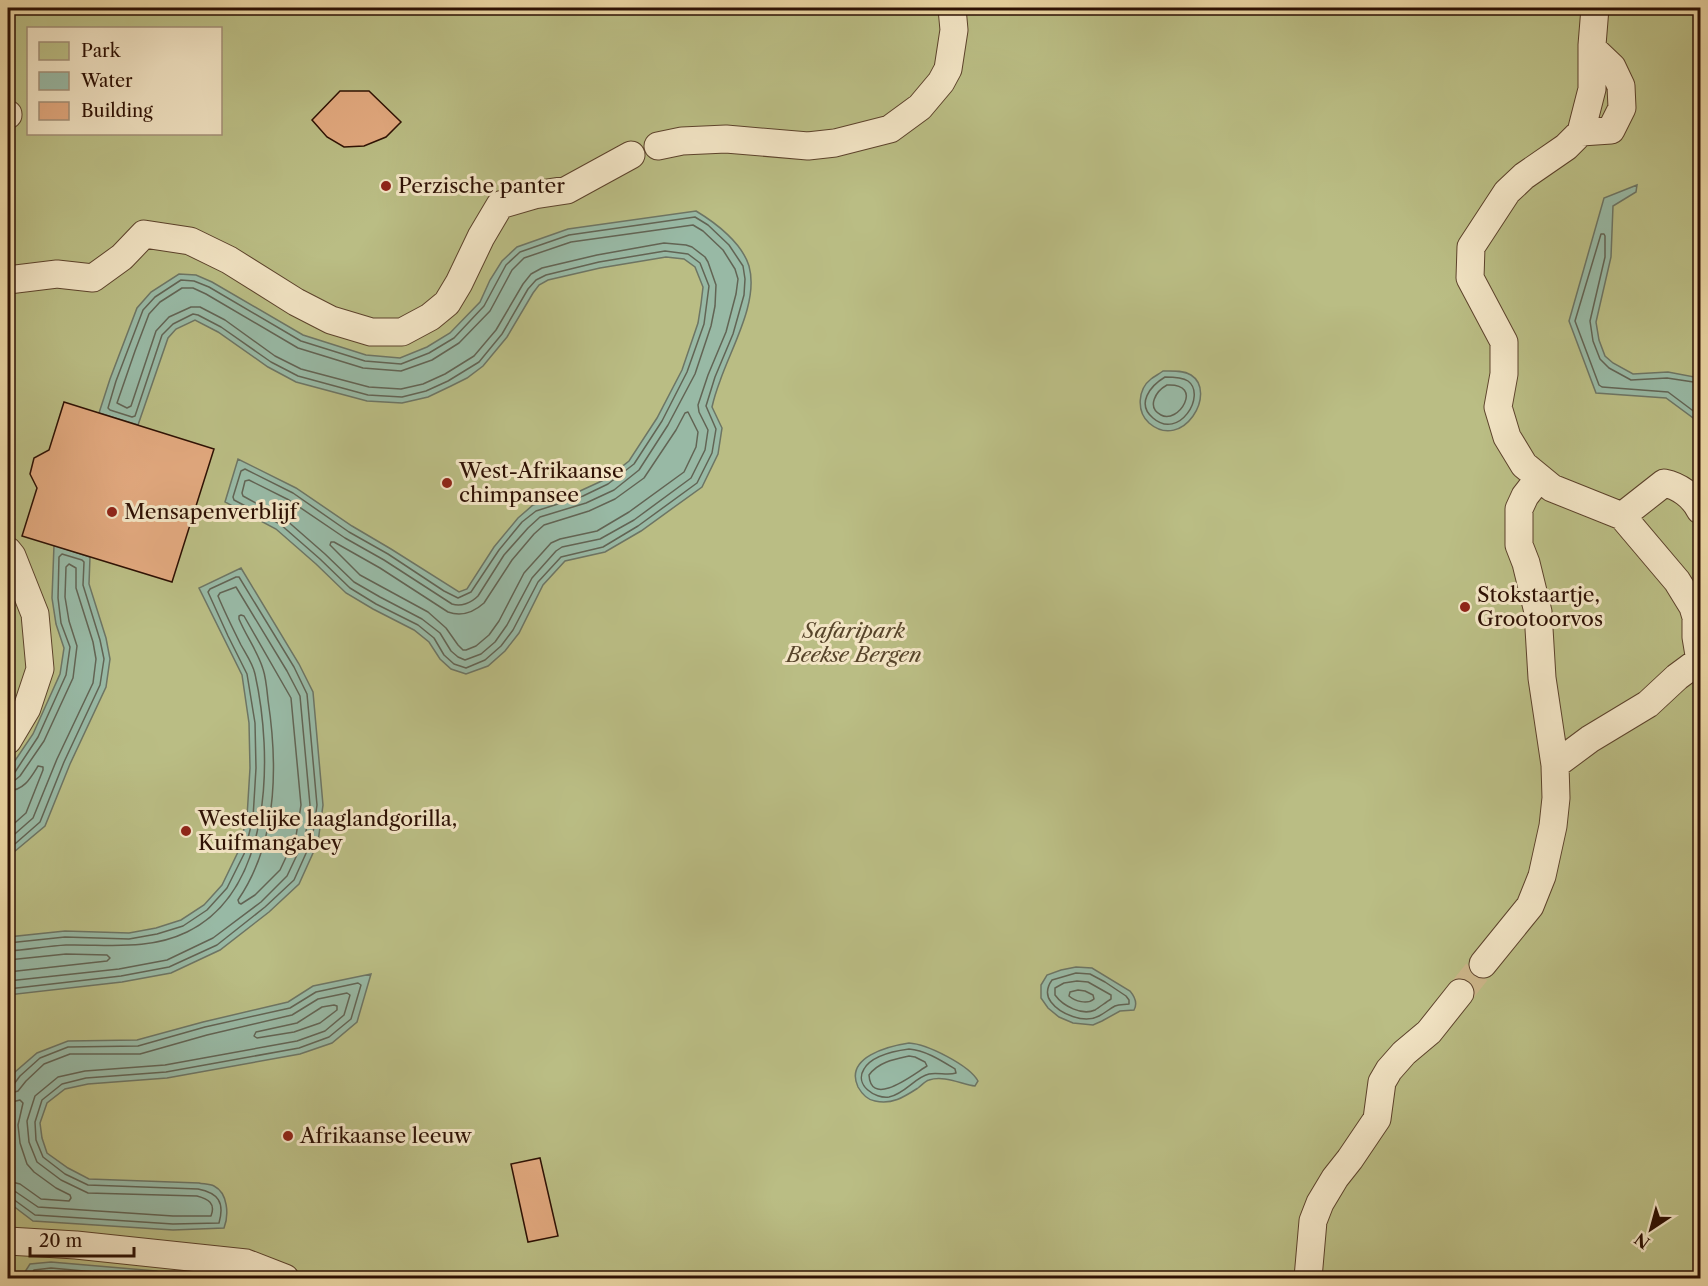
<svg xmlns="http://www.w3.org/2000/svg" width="1708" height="1286" font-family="'Libre Caslon Text',serif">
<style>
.green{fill:#babd84;stroke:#746644;stroke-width:1.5;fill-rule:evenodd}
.water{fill:#98b9a5;stroke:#6d7564;stroke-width:1.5}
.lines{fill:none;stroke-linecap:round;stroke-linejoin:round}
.shore{stroke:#626454;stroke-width:1.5}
.building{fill:#e2a97f;stroke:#2d1003;stroke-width:1.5}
.pedestrian-tunnel{stroke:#ceb88c;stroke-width:27;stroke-dasharray:27 14;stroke-linecap:butt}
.pedestrian-casing{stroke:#5c422b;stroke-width:29}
.pedestrian{stroke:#f2e4c4;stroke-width:27}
.poi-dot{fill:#8f2418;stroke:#f2e4c4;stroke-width:2}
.labels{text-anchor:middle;stroke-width:6;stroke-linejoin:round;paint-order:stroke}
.poi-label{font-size:21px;fill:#2d1003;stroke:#f2e4c4;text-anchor:start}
.park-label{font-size:21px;font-style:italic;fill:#57442a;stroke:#f2e4c4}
</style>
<rect width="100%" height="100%" fill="#ebd6a4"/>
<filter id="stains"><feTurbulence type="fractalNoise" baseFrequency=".00333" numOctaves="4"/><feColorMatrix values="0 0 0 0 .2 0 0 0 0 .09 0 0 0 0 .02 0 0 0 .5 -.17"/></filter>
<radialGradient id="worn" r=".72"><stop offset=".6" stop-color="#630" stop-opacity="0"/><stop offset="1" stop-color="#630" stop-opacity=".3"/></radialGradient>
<path class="green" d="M 8,8 L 1700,8 L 1700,1278 L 8,1278 ZM 28,28 L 220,28 L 220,134 L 28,134 Z"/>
<path class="water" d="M 1637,185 L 1636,192 L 1613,206 L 1611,257 L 1596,322 L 1599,340 L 1605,356 L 1613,363 L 1633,374 L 1668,372 L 1700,378 L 1700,423 L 1666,398 L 1596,393 L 1569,321 L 1604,198 Z
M 696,211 C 716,223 742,243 749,266 C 759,302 731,348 720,381 C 717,389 714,398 712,407 L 722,428 L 718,454 L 702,487 L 641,531 L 605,552 L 565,561 L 543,585 L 519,633 L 505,651 L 488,666 L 466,674 L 451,669 L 440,659 L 429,642 L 414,630 L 373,609 L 346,593 L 316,564 L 276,529 L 225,502 L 238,459 L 296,488 L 352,526 L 391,549 L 459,592 L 467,589 L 494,547 L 518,518 L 533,505 L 580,491 L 606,479 L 629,461 L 657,418 L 682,370 L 698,323 L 701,304 L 703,287 L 695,267 L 684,259 L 666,257 L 600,268 L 548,280 L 539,285 L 533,293 L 507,337 L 483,366 L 467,378 L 451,386 L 428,397 L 402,403 L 367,401 L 296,382 L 268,367 L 218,332 L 195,320 L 176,329 L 168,338 L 138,425 L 99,413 L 110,379 L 137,308 L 151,292 L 179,274 L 196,275 L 212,282 L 303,335 L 366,355 L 400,358 L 427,347 L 450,333 L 480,302 L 490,280 L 502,261 L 517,247 L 568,229 Z
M 1163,371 C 1172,371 1183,370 1191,375 C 1218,392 1183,452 1149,423 C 1136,411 1138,389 1151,379 C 1155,376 1159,374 1163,371 Z
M 54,545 L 90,557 L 89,584 L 106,638 L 110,659 L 106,687 L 70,764 L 45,826 L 8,857 L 8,771 L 33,734 L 60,674 L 64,648 L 56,624 L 52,598 Z
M 241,568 L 299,664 L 313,692 L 323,805 L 318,842 L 299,884 L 269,912 L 220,950 L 171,973 L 122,982 L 8,995 L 8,937 L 65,931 L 129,933 L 156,928 L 181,920 L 204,905 L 222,885 L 238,852 L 247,817 L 250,768 L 249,723 L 242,675 L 199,588 Z
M 1076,967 L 1092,968 L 1130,991 C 1135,997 1138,1003 1134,1010 L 1120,1011 L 1102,1021 L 1093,1025 L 1073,1023 L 1059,1017 L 1048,1008 L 1041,998 L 1041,985 L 1047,975 L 1061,970 Z
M 371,974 L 357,1022 L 332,1043 L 300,1054 L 167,1078 L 88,1084 L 65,1089 L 47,1103 L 40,1123 L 42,1138 L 47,1153 L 68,1168 L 89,1179 L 199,1183 C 203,1184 210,1184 214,1186 C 228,1193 229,1215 224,1228 L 173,1230 L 33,1221 L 8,1202 L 8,1084 L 15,1072 L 37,1053 L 68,1041 L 137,1040 L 203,1022 L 288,1002 L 313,986 Z
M 909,1043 C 927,1044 969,1065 978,1081 L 975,1086 C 961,1084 944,1075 929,1080 C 925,1081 921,1086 918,1088 C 904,1097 892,1105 875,1101 C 867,1100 862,1094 858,1087 C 844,1057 889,1046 909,1043 Z
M 51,1262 L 156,1271 L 181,1278 L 21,1278 L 30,1264 Z"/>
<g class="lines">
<path class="shore" d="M 695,217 L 708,225 L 729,245 L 743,266 L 745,279 L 744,295 L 733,334 L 715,377 L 706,406 L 716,429 L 712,453 L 697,483 L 638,526 L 603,547 L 561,557 L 538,582 L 513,630 L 501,646 L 485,660 L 466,668 L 454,664 L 444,655 L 434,638 L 418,625 L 376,604 L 350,588 L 320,559 L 280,524 L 234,500 L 233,497 L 241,471 L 245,469 L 293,493 L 349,532 L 388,554 L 444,591 L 458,598 L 471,592 L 499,550 L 522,522 L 536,511 L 583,496 L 608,484 L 634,464 L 662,421 L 687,372 L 704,324 L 709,286 L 700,263 L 688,254 L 665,251 L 599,262 L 546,275 L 536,280 L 528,289 L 502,334 L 479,362 L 448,381 L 426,391 L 402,397 L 368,395 L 298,376 L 271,362 L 221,327 L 198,315 L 193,314 L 173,324 L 162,335 L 135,416 L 132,417 L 110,410 L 108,408 L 116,381 L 143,310 L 155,297 L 181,280 L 194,281 L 209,287 L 301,341 L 365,361 L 401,364 L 429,353 L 454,338 L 484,306 L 506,265 L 520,252 L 569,235 Z
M 693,225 L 703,231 L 723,250 L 735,269 L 738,279 L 736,294 L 726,332 L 708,375 L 698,405 L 699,412 L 708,430 L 705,450 L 691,478 L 634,520 L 600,539 L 562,547 L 556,551 L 532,578 L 507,625 L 495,642 L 481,654 L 465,660 L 458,657 L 451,651 L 440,633 L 422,619 L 380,597 L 354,582 L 325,554 L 285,519 L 243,496 L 242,493 L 245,481 L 249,480 L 289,500 L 345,538 L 384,560 L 452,604 C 461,607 471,603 478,596 L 504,555 L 528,528 L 540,517 L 586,503 L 614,490 L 639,470 L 668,425 L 695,374 L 711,326 L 715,306 L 716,285 L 708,262 L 705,257 L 692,247 L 686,245 L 664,243 L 597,255 L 542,268 L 531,274 L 523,284 L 496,330 L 474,356 L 445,374 L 423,384 L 401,389 L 369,387 L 301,369 L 275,356 L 225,320 L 200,307 L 191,307 L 169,317 L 156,331 L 131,406 L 127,408 L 117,403 L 135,351 L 149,314 L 160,302 L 182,288 L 193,288 L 206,294 L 298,348 L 363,368 L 401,371 L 432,360 L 459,343 L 490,311 L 512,270 L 524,258 L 571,242 Z
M 1165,377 C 1172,377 1182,377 1188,381 C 1207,395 1179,441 1153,418 C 1136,404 1150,386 1165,377 Z
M 1700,383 L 1667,378 L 1631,380 L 1609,368 L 1600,359 L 1593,341 L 1590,321 L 1605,257 L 1605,236 L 1604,234 L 1601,234 L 1575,321 L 1599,385 L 1602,387 L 1668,392 L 1700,416
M 1167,385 C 1205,383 1178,425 1161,415 C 1146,407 1156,391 1167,385 Z
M 688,412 L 698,432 L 696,447 L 684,472 L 629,512 L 597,531 L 560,539 L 551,543 L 524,573 L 499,621 L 489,635 L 476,646 L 466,650 L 463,650 L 458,645 L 446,628 L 428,612 L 360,575 L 330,545 L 331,542 L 334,542 L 380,568 L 448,612 C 462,617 474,612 484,603 L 512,560 L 534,534 L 544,525 L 589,511 L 615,499 L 644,478 L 676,430 L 685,413 Z
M 241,615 L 244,616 L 291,698 L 301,805 L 296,836 L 280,870 L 255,895 L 241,904 L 239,903 L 238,900 C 277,843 278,766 268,700 C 267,690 266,678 263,669 C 258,652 246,636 239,619 L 239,616 Z
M 8,774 L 15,772 L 38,737 L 66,675 L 70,647 L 61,623 L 58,598 L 59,557 L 62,554 L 82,560 L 84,562 L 83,585 L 100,640 L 104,659 L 100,685 L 64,762 L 40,822 L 8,850
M 8,782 L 14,781 L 20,776 L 44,741 L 73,678 L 77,646 L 69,621 L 65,597 L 66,567 L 69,564 L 76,568 L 76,588 L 93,642 L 96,659 L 93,683 L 57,759 L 33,818 L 8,840
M 8,791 C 24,790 30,779 38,766 L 43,767 L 43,770 L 26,813 L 8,829
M 8,943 L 65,937 L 129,939 L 157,934 L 183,926 L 207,910 L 227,888 L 244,854 L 253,818 L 256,768 L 255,723 L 247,674 L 228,636 L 208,592 L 210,589 L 236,577 L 239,577 L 294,667 L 307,694 L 317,805 L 312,840 L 294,880 L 265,907 L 217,945 L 169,967 L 121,976 L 8,989
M 8,951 C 27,950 47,946 66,945 C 107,944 148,951 187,932 C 273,890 273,755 255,674 C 253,664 246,654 241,645 C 233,629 225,613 218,596 L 220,593 L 236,587 L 287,671 L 300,696 L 310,805 L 305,838 L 287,876 L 261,902 L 213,938 L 167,960 L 119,969 L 8,981
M 8,960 L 66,954 L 107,955 L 110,958 L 107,961 L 8,972
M 1076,973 L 1090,974 L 1105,982 L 1126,996 L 1129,1000 L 1129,1004 C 1125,1005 1120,1004 1115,1006 C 1109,1009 1105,1013 1099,1016 C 1084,1024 1060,1014 1051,1002 C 1045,994 1047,987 1052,980 Z
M 1077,981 L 1088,982 L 1111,995 L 1111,999 C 1106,1002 1100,1007 1095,1010 C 1082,1016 1063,1006 1055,995 L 1055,988 L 1064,983 Z
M 1078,990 L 1085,991 L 1093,995 L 1094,999 C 1087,1005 1075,1001 1069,996 L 1070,992 Z
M 334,1005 L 337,1006 L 337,1010 L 320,1023 L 294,1032 L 257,1038 L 254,1036 L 256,1032 L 297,1023 L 322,1007 Z
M 909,1049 C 925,1050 942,1061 955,1069 L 956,1073 C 948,1076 938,1072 929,1074 C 915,1077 905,1094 889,1097 C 875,1099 854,1085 864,1069 C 872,1055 894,1051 909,1049 Z
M 909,1056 L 915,1057 L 925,1062 L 927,1066 C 915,1073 871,1109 869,1075 C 878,1062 895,1059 909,1056 Z
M 8,1086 L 14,1084 L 20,1076 L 40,1058 L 68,1047 L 138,1046 L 205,1027 L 290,1008 L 316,992 L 358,983 L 361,985 L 351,1019 L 329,1037 L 299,1048 L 166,1072 L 86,1078 L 62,1084 L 42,1100 L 35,1122 L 36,1140 L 43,1157 L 65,1174 L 88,1185 L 198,1189 C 218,1193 225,1202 219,1223 L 173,1224 L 35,1215 L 13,1199 L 8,1198
M 8,1094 L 18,1091 L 26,1081 L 44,1064 L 70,1054 L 140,1054 L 207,1035 L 292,1015 L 318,999 L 347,993 L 350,995 L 344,1015 L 325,1031 L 297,1041 L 165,1065 L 85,1071 L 58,1077 L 35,1096 L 27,1121 L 29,1142 L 37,1162 L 61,1180 L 88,1193 L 197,1196 C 208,1199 216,1203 211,1216 L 173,1216 L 38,1207 L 16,1192 L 8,1190
M 8,1103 L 20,1100 L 23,1103 L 18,1125 L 20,1143 L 27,1164 L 34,1172 L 56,1188 L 70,1195 L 71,1198 L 69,1201 L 41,1199 L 20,1184 L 8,1181
M 28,1278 L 34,1270 L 51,1268 L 161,1278"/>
</g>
<path class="building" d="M 340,91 L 369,91 L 401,122 L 386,137 L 364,146 L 344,147 L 327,137 L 312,120 Z
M 64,402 L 214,449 L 172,582 L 22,536 L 37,488 L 30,474 L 34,458 L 49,450 Z
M 540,1158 L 558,1236 L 528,1242 L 511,1164 Z"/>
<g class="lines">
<path class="pedestrian-tunnel" d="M 1460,993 L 1483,964"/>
<defs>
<path id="pedestrian" d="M 1595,8 L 1592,45 L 1592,89 L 1581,132 L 1566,147 L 1524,176 L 1507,192 L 1471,247 L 1470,278 L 1504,342 L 1504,374 L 1498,407 L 1507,437 L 1524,465 L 1552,488 L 1622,516 L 1664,483 C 1679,486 1693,496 1700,510
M 8,115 L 8,114
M 1581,132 L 1611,130 L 1622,108 L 1621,86 L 1612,67 L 1592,48
M 658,146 L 682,141 L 726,139 L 808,146 L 835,143 L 890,129 L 920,107 L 941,82 L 948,69 L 954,30 L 952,8
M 8,280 L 57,274 L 93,278 L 122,257 L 144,234 L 190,241 L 229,260 L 296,302 L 331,320 L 371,332 L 402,332 L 430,317 L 447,303 L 459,283 L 481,237 L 500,205 L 534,195 L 567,190 L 631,155
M 1622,516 L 1677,581 L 1693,607 L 1696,617 L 1696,637 L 1700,661
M 8,551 L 12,556 L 35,614 L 40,669 L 27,708 L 8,740
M 1555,765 L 1590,739 L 1648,704 L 1677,677 L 1700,660
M 1483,964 L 1530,906 L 1542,876 L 1553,826 L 1556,798 L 1555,765 L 1542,678 L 1538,612 L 1526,563 L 1519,545 L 1519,509 L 1525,496 L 1539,478
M 8,1241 L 76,1245 L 246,1263 L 285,1278
M 1308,1278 L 1313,1221 L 1320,1203 L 1335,1178 L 1350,1159 L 1377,1119 L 1382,1082 L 1389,1070 L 1404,1053 L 1429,1032 L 1460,993"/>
</defs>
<use href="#pedestrian" class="pedestrian-casing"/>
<use href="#pedestrian" class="pedestrian"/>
</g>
<g class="poi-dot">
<circle cx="386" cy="186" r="6"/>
<circle cx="447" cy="483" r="6"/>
<circle cx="112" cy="512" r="6"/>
<circle cx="1465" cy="607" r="6"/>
<circle cx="186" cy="831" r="6"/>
<circle cx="288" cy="1136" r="6"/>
</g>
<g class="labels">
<g class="poi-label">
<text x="398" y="193">Perzische panter</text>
<text x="459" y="478">West-Afrikaanse<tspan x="459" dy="24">chimpansee</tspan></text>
<text x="124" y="519">Mensapenverblijf</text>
<text x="1477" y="602">Stokstaartje,<tspan x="1477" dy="24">Grootoorvos</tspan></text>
<text x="198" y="826">Westelijke laaglandgorilla,<tspan x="198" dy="24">Kuifmangabey</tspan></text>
<text x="300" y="1143">Afrikaanse leeuw</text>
</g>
<g class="park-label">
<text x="854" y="638">Safaripark<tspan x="854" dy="24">Beekse Bergen</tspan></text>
</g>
</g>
<rect width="1708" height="1286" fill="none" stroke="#ebd6a4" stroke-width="30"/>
<rect x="9" y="9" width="1690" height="1268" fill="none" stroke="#2d1003" stroke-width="3"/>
<rect x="15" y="15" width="1678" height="1256" fill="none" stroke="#2d1003" stroke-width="1.5"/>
<rect x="27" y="27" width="195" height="108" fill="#f2e4c4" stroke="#a38f77" stroke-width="1.5"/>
<rect x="39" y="42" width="30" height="18" fill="#babd84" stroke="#a38f77" stroke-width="1.5"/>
<text x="81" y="57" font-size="18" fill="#2d1003">Park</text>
<rect x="39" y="72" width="30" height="18" fill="#98b9a5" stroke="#a38f77" stroke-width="1.5"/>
<text x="81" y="87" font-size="18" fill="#2d1003">Water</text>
<rect x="39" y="102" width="30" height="18" fill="#e2a97f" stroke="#a38f77" stroke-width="1.5"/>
<text x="81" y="117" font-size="18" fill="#2d1003">Building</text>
<g transform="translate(1651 1229) rotate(216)" stroke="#f2e4c4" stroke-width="4.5" paint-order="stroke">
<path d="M0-4.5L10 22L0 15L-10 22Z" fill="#2d1003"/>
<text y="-9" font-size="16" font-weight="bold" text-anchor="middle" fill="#2d1003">N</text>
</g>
<path d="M30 1247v9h104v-9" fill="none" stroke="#2d1003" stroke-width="3"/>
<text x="39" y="1247" font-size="18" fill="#2d1003" stroke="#f2e4c4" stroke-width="4.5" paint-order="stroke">20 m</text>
<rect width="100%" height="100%" filter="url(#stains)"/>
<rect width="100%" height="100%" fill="url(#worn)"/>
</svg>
